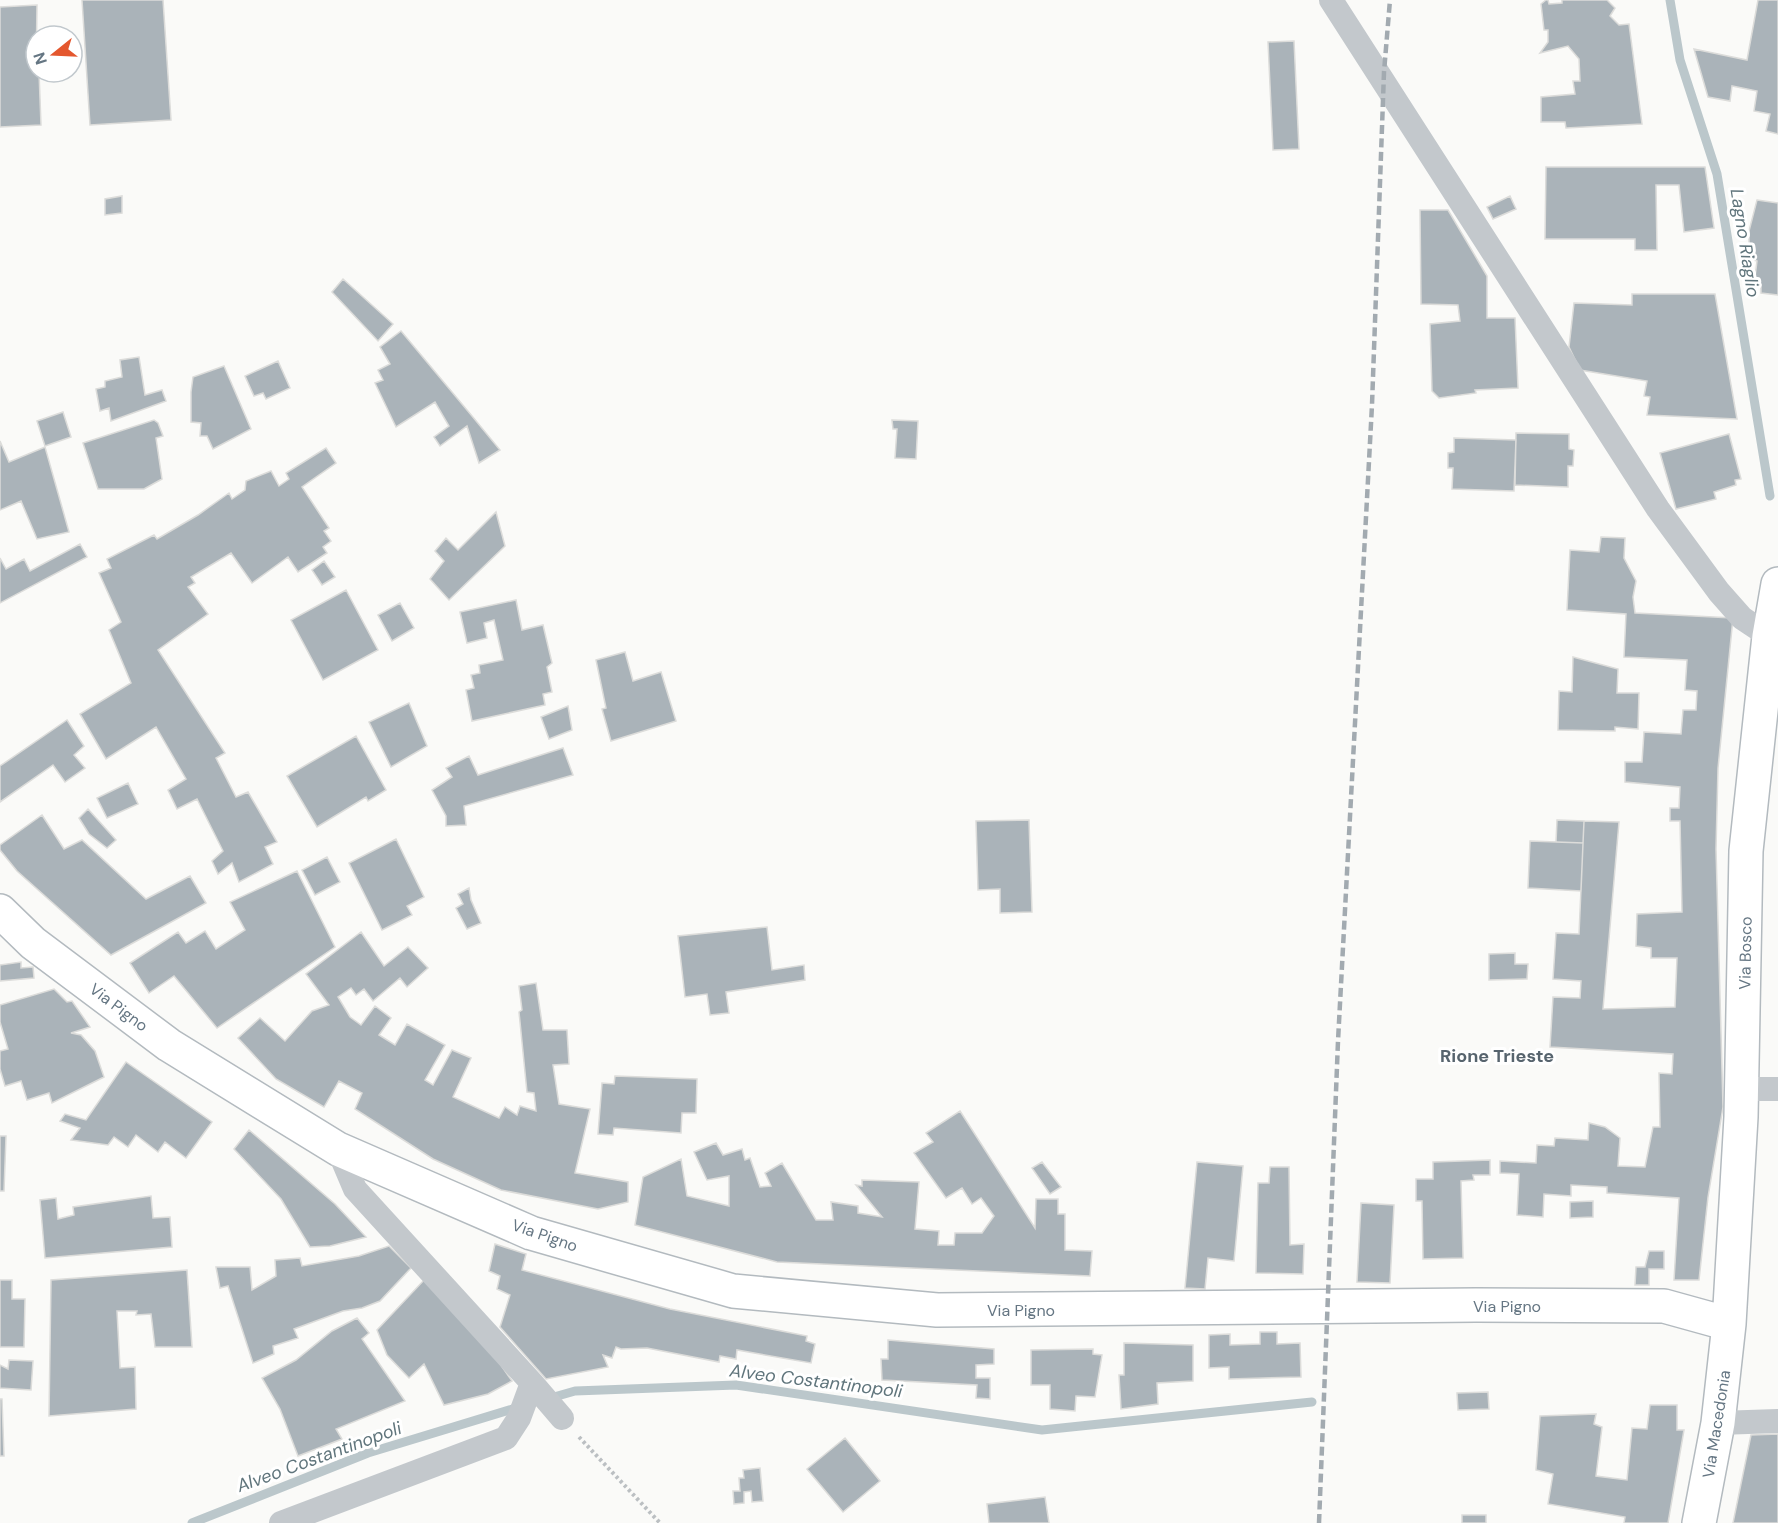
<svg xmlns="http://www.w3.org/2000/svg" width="1778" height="1523" font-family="'DM Sans',sans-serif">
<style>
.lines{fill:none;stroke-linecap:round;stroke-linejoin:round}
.stream{stroke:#bbc7cb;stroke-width:9}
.building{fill:#aab3b9;stroke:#dcdcda;stroke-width:1.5}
.secondary-casing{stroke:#b3babf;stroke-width:36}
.path{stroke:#bbbfc2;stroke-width:4;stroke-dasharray:3 3;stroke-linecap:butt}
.street{stroke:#c3c8cc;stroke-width:24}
.secondary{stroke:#fff;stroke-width:33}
.rail{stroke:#a2aab0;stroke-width:4.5;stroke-dasharray:9 4.5;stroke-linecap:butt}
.labels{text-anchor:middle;stroke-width:6;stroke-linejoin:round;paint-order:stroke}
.street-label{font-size:16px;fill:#657683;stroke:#fff}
.water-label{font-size:18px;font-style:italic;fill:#60757c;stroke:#fff}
.neighbourhood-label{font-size:18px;font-weight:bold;fill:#57646e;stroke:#fff}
</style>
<rect width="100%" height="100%" fill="#fafaf8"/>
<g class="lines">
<path class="stream" d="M 1670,0 L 1680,60 L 1717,174 L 1770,496
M 547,1399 L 575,1391 L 736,1385 L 1042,1430 L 1312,1402
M 192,1523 L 368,1453 L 519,1407"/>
</g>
<path class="building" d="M 82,0 L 163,0 L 171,120 L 90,125 Z
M 1546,0 L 1548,0 L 1549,4 L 1562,3 L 1562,0 L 1607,0 L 1615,8 L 1610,16 L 1619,25 L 1629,24 L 1642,124 L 1566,128 L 1565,122 L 1541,122 L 1541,97 L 1575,94 L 1573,81 L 1580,81 L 1579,59 L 1568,46 L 1540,53 L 1548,42 L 1548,30 L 1544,30 L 1541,4 Z
M 1758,0 L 1778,0 L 1778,134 L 1766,131 L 1770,114 L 1754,111 L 1757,91 L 1732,86 L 1730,101 L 1708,97 L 1694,49 L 1747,60 Z
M 37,5 L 36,72 L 39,72 L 41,125 L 0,127 L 0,7 Z
M 1294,41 L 1299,149 L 1273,150 L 1268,42 Z
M 1546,167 L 1705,167 L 1714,228 L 1684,232 L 1679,185 L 1656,185 L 1657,250 L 1635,250 L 1635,239 L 1545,239 Z
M 122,196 L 122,213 L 105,215 L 105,199 Z
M 1510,196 L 1516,209 L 1493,219 L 1487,207 Z
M 1757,200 L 1778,203 L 1778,295 L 1761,293 L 1761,285 L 1754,285 L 1757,261 L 1749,258 L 1749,231 Z
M 1420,210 L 1448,210 L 1487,276 L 1487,318 L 1515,318 L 1518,388 L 1475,390 L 1476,393 L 1439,398 L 1432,391 L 1430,324 L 1460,321 L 1458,305 L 1421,304 Z
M 343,279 L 393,324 L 378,341 L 332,292 Z
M 1632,294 L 1715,294 L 1737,419 L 1647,415 L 1650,397 L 1644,396 L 1647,381 L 1580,370 L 1569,347 L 1574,303 L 1632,305 Z
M 401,331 L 472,416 L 500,450 L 479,463 L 467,426 L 440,446 L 434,437 L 449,426 L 435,402 L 396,427 L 375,383 L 383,380 L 378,370 L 390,364 L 380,347 Z
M 139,357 L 145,395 L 162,390 L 166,401 L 111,421 L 109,408 L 100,411 L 96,389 L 105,387 L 105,381 L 122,377 L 120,360 Z
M 278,361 L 290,388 L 266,399 L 263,393 L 254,396 L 245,376 Z
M 224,366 L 251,429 L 213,449 L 207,436 L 200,436 L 201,423 L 191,422 L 191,392 L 193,377 Z
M 63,412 L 71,437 L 45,446 L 37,421 Z
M 154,420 L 158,423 L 163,436 L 156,438 L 162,479 L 144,489 L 98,489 L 83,443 Z
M 892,420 L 918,421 L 916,459 L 895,458 L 897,429 L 893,429 Z
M 1516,433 L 1569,434 L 1569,449 L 1574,450 L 1573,466 L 1568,466 L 1568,487 L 1515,485 Z
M 1729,434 L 1741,479 L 1735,480 L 1736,485 L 1714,492 L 1716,499 L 1676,509 L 1660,453 Z
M 1454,438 L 1516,440 L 1514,491 L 1452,489 L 1453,468 L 1448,468 L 1448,453 L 1454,452 Z
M 0,441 L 9,462 L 45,447 L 69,532 L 37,539 L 21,501 L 0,510 Z
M 326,448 L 336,463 L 302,487 L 329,528 L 324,531 L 331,541 L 323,547 L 327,553 L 298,572 L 288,557 L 252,583 L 231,553 L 191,577 L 195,583 L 188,587 L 208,614 L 158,650 L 225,753 L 216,758 L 236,797 L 248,792 L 277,842 L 265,847 L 273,864 L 239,882 L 232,863 L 218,874 L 212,861 L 223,851 L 197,799 L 177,809 L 168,790 L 186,779 L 156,727 L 106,759 L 80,714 L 131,683 L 109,630 L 121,622 L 99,573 L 111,568 L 107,559 L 154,535 L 157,539 L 198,515 L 229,493 L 232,499 L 245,490 L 246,481 L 271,471 L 279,486 L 289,479 L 286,473 Z
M 496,512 L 505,546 L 449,600 L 430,579 L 444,561 L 435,551 L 446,538 L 458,550 Z
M 1601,537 L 1625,538 L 1624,558 L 1636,581 L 1633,597 L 1635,613 L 1733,618 L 1718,768 L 1716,849 L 1723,1107 L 1708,1197 L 1699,1280 L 1674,1280 L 1679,1198 L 1607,1193 L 1607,1187 L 1571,1185 L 1571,1196 L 1544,1194 L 1543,1217 L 1517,1215 L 1519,1174 L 1500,1173 L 1500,1161 L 1536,1163 L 1537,1145 L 1554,1146 L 1555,1138 L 1588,1140 L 1589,1123 L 1605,1127 L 1620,1138 L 1618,1166 L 1645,1167 L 1653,1127 L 1660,1127 L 1659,1073 L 1672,1074 L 1673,1054 L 1550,1047 L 1553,997 L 1580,998 L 1581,981 L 1553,979 L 1556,933 L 1579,934 L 1584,821 L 1619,822 L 1603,1009 L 1675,1007 L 1677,958 L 1651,958 L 1651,948 L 1636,946 L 1637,914 L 1682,912 L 1680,821 L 1670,821 L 1670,808 L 1679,808 L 1680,787 L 1625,782 L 1625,762 L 1642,762 L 1644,732 L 1681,734 L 1683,710 L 1696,710 L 1697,691 L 1685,690 L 1687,660 L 1624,657 L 1626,614 L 1567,610 L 1570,550 L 1599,552 Z
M 80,544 L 87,557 L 0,603 L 0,558 L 6,569 L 24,559 L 30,571 Z
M 324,561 L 335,577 L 322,585 L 312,570 Z
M 346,590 L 378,650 L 323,680 L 291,620 Z
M 516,600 L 522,630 L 543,625 L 552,663 L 547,667 L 552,692 L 543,694 L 545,705 L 472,721 L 466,690 L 474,688 L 471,675 L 480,673 L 479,665 L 503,660 L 494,620 L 484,623 L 487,638 L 467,643 L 460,612 Z
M 400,603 L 414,628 L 392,641 L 378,615 Z
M 625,652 L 633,681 L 661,672 L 676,721 L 611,741 L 602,709 L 606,708 L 596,660 Z
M 1573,657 L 1618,669 L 1617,693 L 1639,693 L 1638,729 L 1615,727 L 1615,731 L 1558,730 L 1559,691 L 1572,692 Z
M 409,703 L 427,746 L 391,767 L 369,722 Z
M 568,706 L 572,730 L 549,739 L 541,717 Z
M 67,720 L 84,746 L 74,755 L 85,768 L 65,782 L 53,765 L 0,802 L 0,766 Z
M 356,736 L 386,790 L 368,801 L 366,797 L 317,827 L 287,776 Z
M 563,748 L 573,775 L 464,806 L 466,825 L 446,826 L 446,816 L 432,790 L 452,777 L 446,768 L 469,756 L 478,775 Z
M 128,783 L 138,804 L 107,818 L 97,798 Z
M 88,809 L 116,840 L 107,848 L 89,834 L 79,818 Z
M 42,815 L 64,849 L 82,840 L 146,899 L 190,876 L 206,903 L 111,955 L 17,871 L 0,850 L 0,845 Z
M 1029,820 L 1032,912 L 1000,913 L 1000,889 L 978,890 L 976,821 Z
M 1557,820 L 1584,821 L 1583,843 L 1556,842 Z
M 396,839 L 424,897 L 407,906 L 412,915 L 382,930 L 349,863 Z
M 1530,841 L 1583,843 L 1581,891 L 1528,888 Z
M 327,857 L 340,882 L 315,895 L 302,870 Z
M 297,871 L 335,947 L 217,1028 L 174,976 L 149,993 L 130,963 L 178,932 L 186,943 L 205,931 L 216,949 L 245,930 L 230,902 Z
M 469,888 L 471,900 L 481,923 L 467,929 L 456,908 L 463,904 L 458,894 Z
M 767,927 L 772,970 L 804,965 L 805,980 L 726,992 L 729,1013 L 710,1015 L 707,994 L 685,997 L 678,936 Z
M 361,932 L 384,966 L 408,947 L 428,968 L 407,987 L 400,978 L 373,1001 L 364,989 L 356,995 L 351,988 L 338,997 L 350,1017 L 361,1025 L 375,1006 L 391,1018 L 379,1035 L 395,1045 L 407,1024 L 445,1045 L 425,1080 L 433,1085 L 452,1050 L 471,1058 L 453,1097 L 499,1118 L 505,1107 L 517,1115 L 520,1106 L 536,1111 L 534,1093 L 527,1092 L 519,1012 L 522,1010 L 519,986 L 536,983 L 543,1030 L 567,1030 L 569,1064 L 553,1065 L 559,1104 L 590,1109 L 575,1173 L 628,1182 L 628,1202 L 598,1209 L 501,1190 L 433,1159 L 355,1109 L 362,1093 L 339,1081 L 324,1107 L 276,1079 L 238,1038 L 260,1018 L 285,1041 L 312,1011 L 329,1005 L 306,974 Z
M 1515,953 L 1515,964 L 1528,964 L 1527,979 L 1489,980 L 1489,954 Z
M 21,962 L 21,968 L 33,967 L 34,978 L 0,981 L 0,965 Z
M 54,989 L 67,1002 L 72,1001 L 90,1027 L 71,1033 L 81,1035 L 95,1051 L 104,1077 L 52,1103 L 49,1093 L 27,1100 L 21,1081 L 5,1086 L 0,1069 L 0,1051 L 8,1049 L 0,1022 L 0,1005 Z
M 126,1062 L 212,1122 L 186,1158 L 165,1142 L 158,1152 L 136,1135 L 128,1147 L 114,1137 L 108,1145 L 71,1140 L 80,1128 L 60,1121 L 65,1114 L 86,1120 Z
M 615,1076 L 697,1079 L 696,1113 L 682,1113 L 681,1133 L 614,1128 L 613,1135 L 598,1134 L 602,1083 L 614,1084 Z
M 960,1111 L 1035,1228 L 1036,1199 L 1058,1199 L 1058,1214 L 1065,1214 L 1065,1250 L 1092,1251 L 1090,1276 L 777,1262 L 635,1225 L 643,1177 L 681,1159 L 687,1196 L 729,1206 L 729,1176 L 707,1180 L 694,1152 L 716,1143 L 723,1155 L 742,1149 L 745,1160 L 750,1158 L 760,1187 L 771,1186 L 765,1173 L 782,1163 L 816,1220 L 833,1220 L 831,1202 L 858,1206 L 858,1213 L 882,1217 L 856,1185 L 862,1186 L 862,1180 L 919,1182 L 915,1229 L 939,1231 L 938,1245 L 954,1245 L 955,1233 L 982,1233 L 994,1216 L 981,1198 L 972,1204 L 962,1188 L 946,1198 L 914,1153 L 933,1142 L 926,1133 Z
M 249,1130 L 335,1204 L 366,1237 L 330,1246 L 310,1247 L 281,1199 L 234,1149 Z
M 0,1136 L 6,1136 L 4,1191 L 0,1191 Z
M 1490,1160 L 1490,1175 L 1473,1175 L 1474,1180 L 1461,1181 L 1463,1258 L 1423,1259 L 1422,1201 L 1416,1201 L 1416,1179 L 1433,1179 L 1433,1162 Z
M 1042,1162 L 1061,1187 L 1050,1194 L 1032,1168 Z
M 1197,1162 L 1243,1166 L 1234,1261 L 1208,1258 L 1205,1289 L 1185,1288 Z
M 1270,1167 L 1289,1167 L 1290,1245 L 1304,1244 L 1303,1274 L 1256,1273 L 1258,1183 L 1269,1183 Z
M 151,1196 L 153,1218 L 170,1217 L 172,1247 L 45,1258 L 40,1200 L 56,1198 L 58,1219 L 74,1215 L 73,1207 Z
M 1593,1201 L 1593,1217 L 1570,1218 L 1570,1202 Z
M 1361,1203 L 1394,1205 L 1390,1283 L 1357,1282 Z
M 495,1244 L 526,1254 L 522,1270 L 670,1309 L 807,1336 L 806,1341 L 815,1344 L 811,1363 L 737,1350 L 736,1359 L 720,1356 L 719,1362 L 647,1348 L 621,1349 L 616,1347 L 612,1358 L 603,1355 L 608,1367 L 546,1379 L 500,1327 L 510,1295 L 497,1289 L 500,1276 L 489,1271 Z
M 389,1246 L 411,1268 L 380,1301 L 362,1308 L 343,1311 L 294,1329 L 298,1338 L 273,1346 L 274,1354 L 253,1363 L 228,1286 L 220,1288 L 216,1267 L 250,1267 L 252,1290 L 276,1276 L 275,1260 L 300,1258 L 302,1266 L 359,1256 Z
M 1649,1251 L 1664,1251 L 1664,1269 L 1649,1269 L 1649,1285 L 1635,1285 L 1636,1267 L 1645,1267 Z
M 187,1270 L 192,1347 L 155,1347 L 151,1314 L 136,1315 L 137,1311 L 117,1311 L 120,1368 L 135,1367 L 136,1409 L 49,1416 L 51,1280 Z
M 425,1279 L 496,1358 L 512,1381 L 488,1394 L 444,1405 L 424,1364 L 409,1378 L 387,1355 L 377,1330 Z
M 0,1280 L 12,1280 L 12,1299 L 25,1299 L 24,1347 L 0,1347 Z
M 357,1318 L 369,1333 L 362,1339 L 405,1401 L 336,1429 L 342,1439 L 298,1456 L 280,1409 L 262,1378 L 296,1360 L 332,1331 Z
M 1260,1332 L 1277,1332 L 1277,1344 L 1300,1343 L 1301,1377 L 1229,1379 L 1229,1367 L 1209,1368 L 1209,1335 L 1230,1334 L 1230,1345 L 1260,1344 Z
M 888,1340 L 994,1349 L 994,1364 L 976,1365 L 976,1378 L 990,1378 L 990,1399 L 976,1398 L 977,1385 L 882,1380 L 881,1359 L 888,1359 Z
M 1124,1343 L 1193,1345 L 1193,1381 L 1157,1383 L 1158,1404 L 1121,1409 L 1119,1375 L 1124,1375 Z
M 1093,1349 L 1093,1354 L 1102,1355 L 1095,1397 L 1076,1396 L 1075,1411 L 1050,1409 L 1050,1385 L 1031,1385 L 1031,1350 Z
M 9,1360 L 33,1361 L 31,1390 L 0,1388 L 0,1365 L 8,1369 Z
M 1488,1392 L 1489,1409 L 1458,1410 L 1457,1393 Z
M 0,1399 L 2,1399 L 4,1456 L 0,1456 Z
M 1650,1405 L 1677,1405 L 1677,1430 L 1684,1430 L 1668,1523 L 1624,1523 L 1625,1517 L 1548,1504 L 1553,1474 L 1536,1470 L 1540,1416 L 1596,1414 L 1594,1424 L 1602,1427 L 1596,1476 L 1627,1480 L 1632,1428 L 1647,1429 Z
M 1778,1434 L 1778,1523 L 1733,1523 L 1751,1435 Z
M 845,1438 L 880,1481 L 843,1512 L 807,1469 Z
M 760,1468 L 763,1501 L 752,1502 L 751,1491 L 744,1492 L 744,1503 L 734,1504 L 733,1491 L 740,1491 L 739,1478 L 744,1478 L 743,1470 Z
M 1045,1497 L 1049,1523 L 989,1523 L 987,1504 Z
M 1462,1515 L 1486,1515 L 1486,1523 L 1462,1523 Z"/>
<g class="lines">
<defs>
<path id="secondary" d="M 0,911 L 33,943 L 169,1045 L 338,1149 L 531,1233 L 733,1291 L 937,1310 L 1476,1305 L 1664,1306 L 1729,1324
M 1699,1523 L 1718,1423 L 1729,1324 L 1741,1117 L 1746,851 L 1769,636 L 1778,584"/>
</defs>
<use href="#secondary" class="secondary-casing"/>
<path class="path" d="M 579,1437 L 660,1523"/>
<path class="street" d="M 1331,0 L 1658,509 L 1719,592 L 1742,618 L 1769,636
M 1742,1089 L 1778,1089
M 532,1383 L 562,1418
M 1718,1423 L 1778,1421
M 281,1523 L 506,1438 L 519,1418 L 532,1383 L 355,1189 L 338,1149"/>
<use href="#secondary" class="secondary"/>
<path class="rail" d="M 1319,1523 L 1338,1041 L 1372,405 L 1384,72 L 1390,0"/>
</g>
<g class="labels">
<g class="street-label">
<text transform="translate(1745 953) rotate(-89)" y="6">Via Bosco</text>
<text transform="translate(119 1007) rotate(37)" y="6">Via Pigno</text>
<text transform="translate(545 1235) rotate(19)" y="6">Via Pigno</text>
<text x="1507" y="1312">Via Pigno</text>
<text x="1021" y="1316">Via Pigno</text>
<text transform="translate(1716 1424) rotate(-81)" y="6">Via Macedonia</text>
</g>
<g class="water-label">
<text transform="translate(1745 243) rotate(81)" y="6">Lagno Riaglio</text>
<text transform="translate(816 1381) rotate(7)" y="6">Alveo Costantinopoli</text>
<text transform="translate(319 1457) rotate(-20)" y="6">Alveo Costantinopoli</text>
</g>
<g class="neighbourhood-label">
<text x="1497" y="1062">Rione Trieste</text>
</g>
</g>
<g transform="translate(54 54) rotate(252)"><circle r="28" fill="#ffffff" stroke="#c1c8cd" stroke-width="1.5"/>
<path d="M0-4.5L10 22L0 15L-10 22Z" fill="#e4572e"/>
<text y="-9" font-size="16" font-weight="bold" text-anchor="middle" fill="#657683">N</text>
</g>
</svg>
